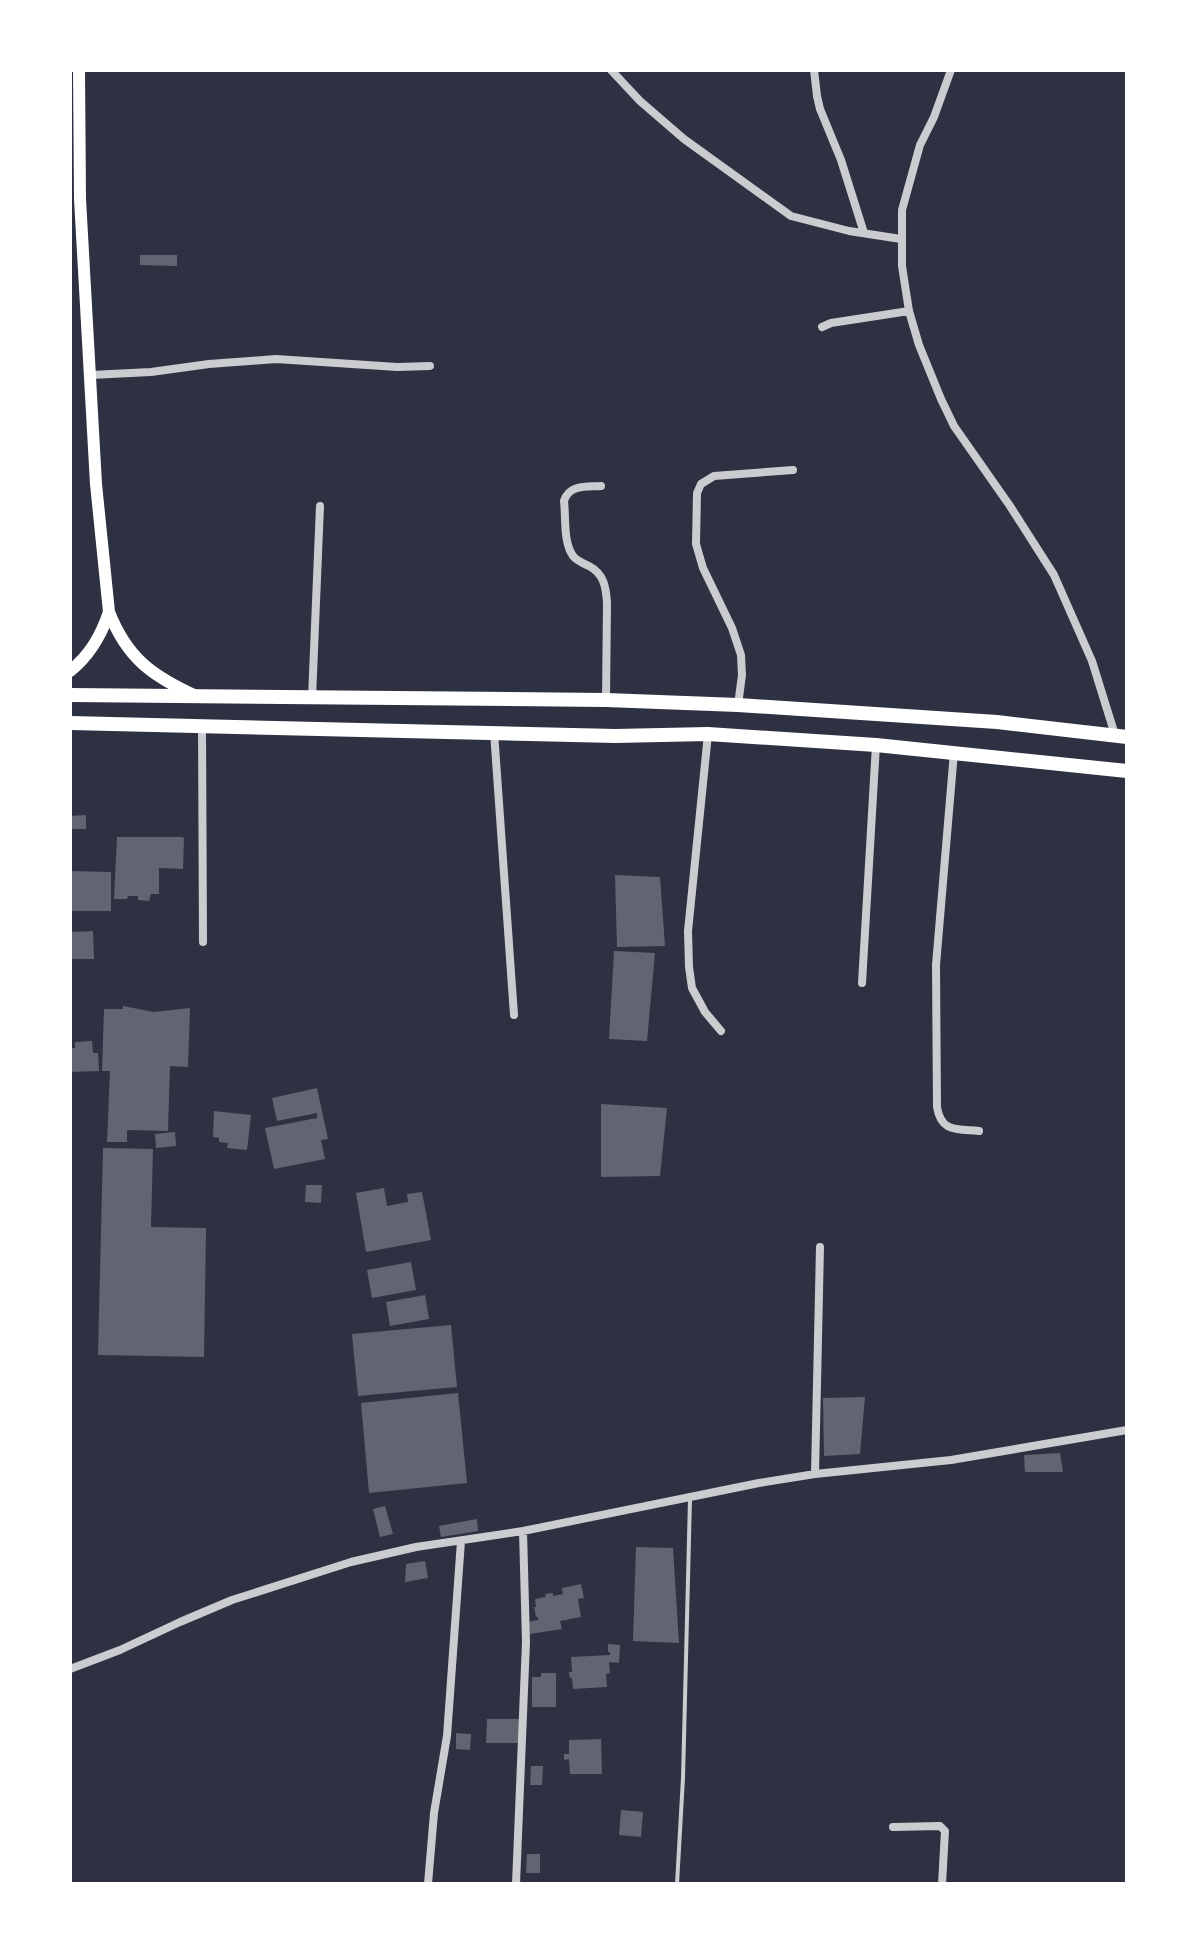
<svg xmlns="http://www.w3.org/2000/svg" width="1197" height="1954" font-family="Lato,sans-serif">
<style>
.building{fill:#626471}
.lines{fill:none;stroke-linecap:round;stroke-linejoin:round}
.service{stroke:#caccd0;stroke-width:4}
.minor{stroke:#caccd0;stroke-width:8}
.secondary{stroke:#fff;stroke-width:12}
.trunk{stroke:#fff;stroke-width:14}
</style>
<rect width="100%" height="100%" fill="#2d3142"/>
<path class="building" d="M 140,255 L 177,255 L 177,266 L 140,265 Z
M 86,815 L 86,829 L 70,829 L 70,816 Z
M 117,837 L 181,837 L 184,838 L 183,869 L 159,868 L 159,894 L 151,894 L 149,901 L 138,900 L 138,896 L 128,896 L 127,899 L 114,899 Z
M 70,871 L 111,872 L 111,911 L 70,911 Z
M 615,875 L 660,877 L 665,946 L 617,947 Z
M 93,931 L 94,959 L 70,959 L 70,932 Z
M 614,951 L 655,953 L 647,1041 L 609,1039 Z
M 123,1006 L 154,1012 L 190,1008 L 188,1067 L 170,1066 L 168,1131 L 127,1130 L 127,1142 L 107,1142 L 110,1071 L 102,1071 L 104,1009 L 123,1009 Z
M 92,1041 L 93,1053 L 98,1053 L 99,1071 L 70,1072 L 70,1048 L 75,1048 L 75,1042 Z
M 317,1088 L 328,1139 L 321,1140 L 325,1159 L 274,1169 L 265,1128 L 317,1118 L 317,1113 L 277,1121 L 272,1098 Z
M 601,1104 L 667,1108 L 660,1176 L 601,1177 Z
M 214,1111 L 251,1115 L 247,1150 L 227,1148 L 228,1143 L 219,1142 L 219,1138 L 213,1137 Z
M 175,1132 L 176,1146 L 156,1148 L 155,1134 Z
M 103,1148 L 153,1149 L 151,1227 L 206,1228 L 204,1357 L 98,1355 Z
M 306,1185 L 322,1185 L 321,1203 L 305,1202 Z
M 384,1188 L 387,1206 L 408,1202 L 407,1194 L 422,1192 L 431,1240 L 366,1252 L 356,1193 Z
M 411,1262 L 416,1290 L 372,1298 L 367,1270 Z
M 425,1295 L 429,1319 L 390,1326 L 386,1302 Z
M 451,1325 L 457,1387 L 358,1396 L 352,1334 Z
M 458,1393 L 467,1483 L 369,1493 L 361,1403 Z
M 865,1397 L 860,1454 L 824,1456 L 823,1398 Z
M 1060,1453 L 1063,1472 L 1025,1472 L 1024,1455 Z
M 385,1506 L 393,1534 L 380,1537 L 373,1509 Z
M 477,1519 L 478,1531 L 441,1537 L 439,1526 Z
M 636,1547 L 673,1548 L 679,1643 L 633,1641 Z
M 425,1561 L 428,1578 L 405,1582 L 406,1564 Z
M 581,1584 L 584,1598 L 578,1599 L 581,1617 L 560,1621 L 562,1629 L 530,1634 L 528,1622 L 538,1620 L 538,1617 L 536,1617 L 534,1607 L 536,1607 L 535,1599 L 546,1597 L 545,1594 L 553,1593 L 553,1596 L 563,1594 L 562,1588 Z
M 608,1644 L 620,1645 L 619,1663 L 609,1662 L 610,1673 L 606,1674 L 607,1687 L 573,1689 L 572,1678 L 570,1678 L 569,1672 L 572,1672 L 571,1657 L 610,1655 L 610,1652 L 608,1652 Z
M 541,1673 L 556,1673 L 556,1707 L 532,1707 L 532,1677 L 541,1677 Z
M 487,1719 L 520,1719 L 519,1743 L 486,1743 Z
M 456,1733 L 471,1734 L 470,1750 L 456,1749 Z
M 601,1739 L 602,1774 L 570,1774 L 569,1759 L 564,1760 L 564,1754 L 569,1754 L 569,1740 Z
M 531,1766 L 543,1766 L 542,1785 L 530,1785 Z
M 621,1810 L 643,1812 L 641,1837 L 619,1835 Z
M 527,1854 L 540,1854 L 540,1873 L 526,1873 Z"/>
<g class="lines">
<path class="service" d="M 677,1884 L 683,1778 L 690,1499"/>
<path class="minor" d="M 611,70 L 640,101 L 684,139 L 791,216 L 849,231 L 901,239
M 814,70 L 817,96 L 820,109 L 841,160 L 864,233
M 951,70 L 934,117 L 920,145 L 902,210 L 902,266 L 909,311 L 919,345 L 941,399 L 954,426 L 1010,506 L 1054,575 L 1092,661 L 1115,735
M 822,327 L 831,323 L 909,311
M 91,375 L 151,372 L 209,364 L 276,359 L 397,367 L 430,366
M 601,486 C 587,487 569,484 564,501 C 566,517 563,542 573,556 C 577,561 583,563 589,566 C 604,574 606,587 607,603 L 606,700
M 312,698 L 320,506
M 738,705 L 742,675 L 741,655 L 732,628 L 703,568 L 696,544 L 697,493 L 701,484 L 714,476 L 793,470
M 202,725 L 203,942
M 494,732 L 514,1015
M 708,734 L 688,931 L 689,967 L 692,988 L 705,1012 L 721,1031
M 954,752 L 936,965 L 937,1107 C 941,1133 958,1129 979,1131
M 862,983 L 876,745
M 815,1474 L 820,1247
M 70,1669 L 120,1650 L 180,1622 L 232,1600 L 351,1562 L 416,1547 L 523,1531 L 759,1483 L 815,1474 L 951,1460 L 1127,1430
M 893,1827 L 940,1826 L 945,1831 L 942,1884
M 428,1884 L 434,1813 L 447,1736 L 461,1541
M 516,1884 L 526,1642 L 523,1531"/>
<path class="secondary" d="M 79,70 L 80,199 L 96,484 L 109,612 C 127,658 152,676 196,696
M 70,671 C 90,655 101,636 109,612"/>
<path class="trunk" d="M 70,695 L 606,700 L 738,705 L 997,722 L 1127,737
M 70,723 L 615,736 L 708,734 L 876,745 L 1127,771"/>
</g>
<rect width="1197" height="1954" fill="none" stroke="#ffffff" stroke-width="144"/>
</svg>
